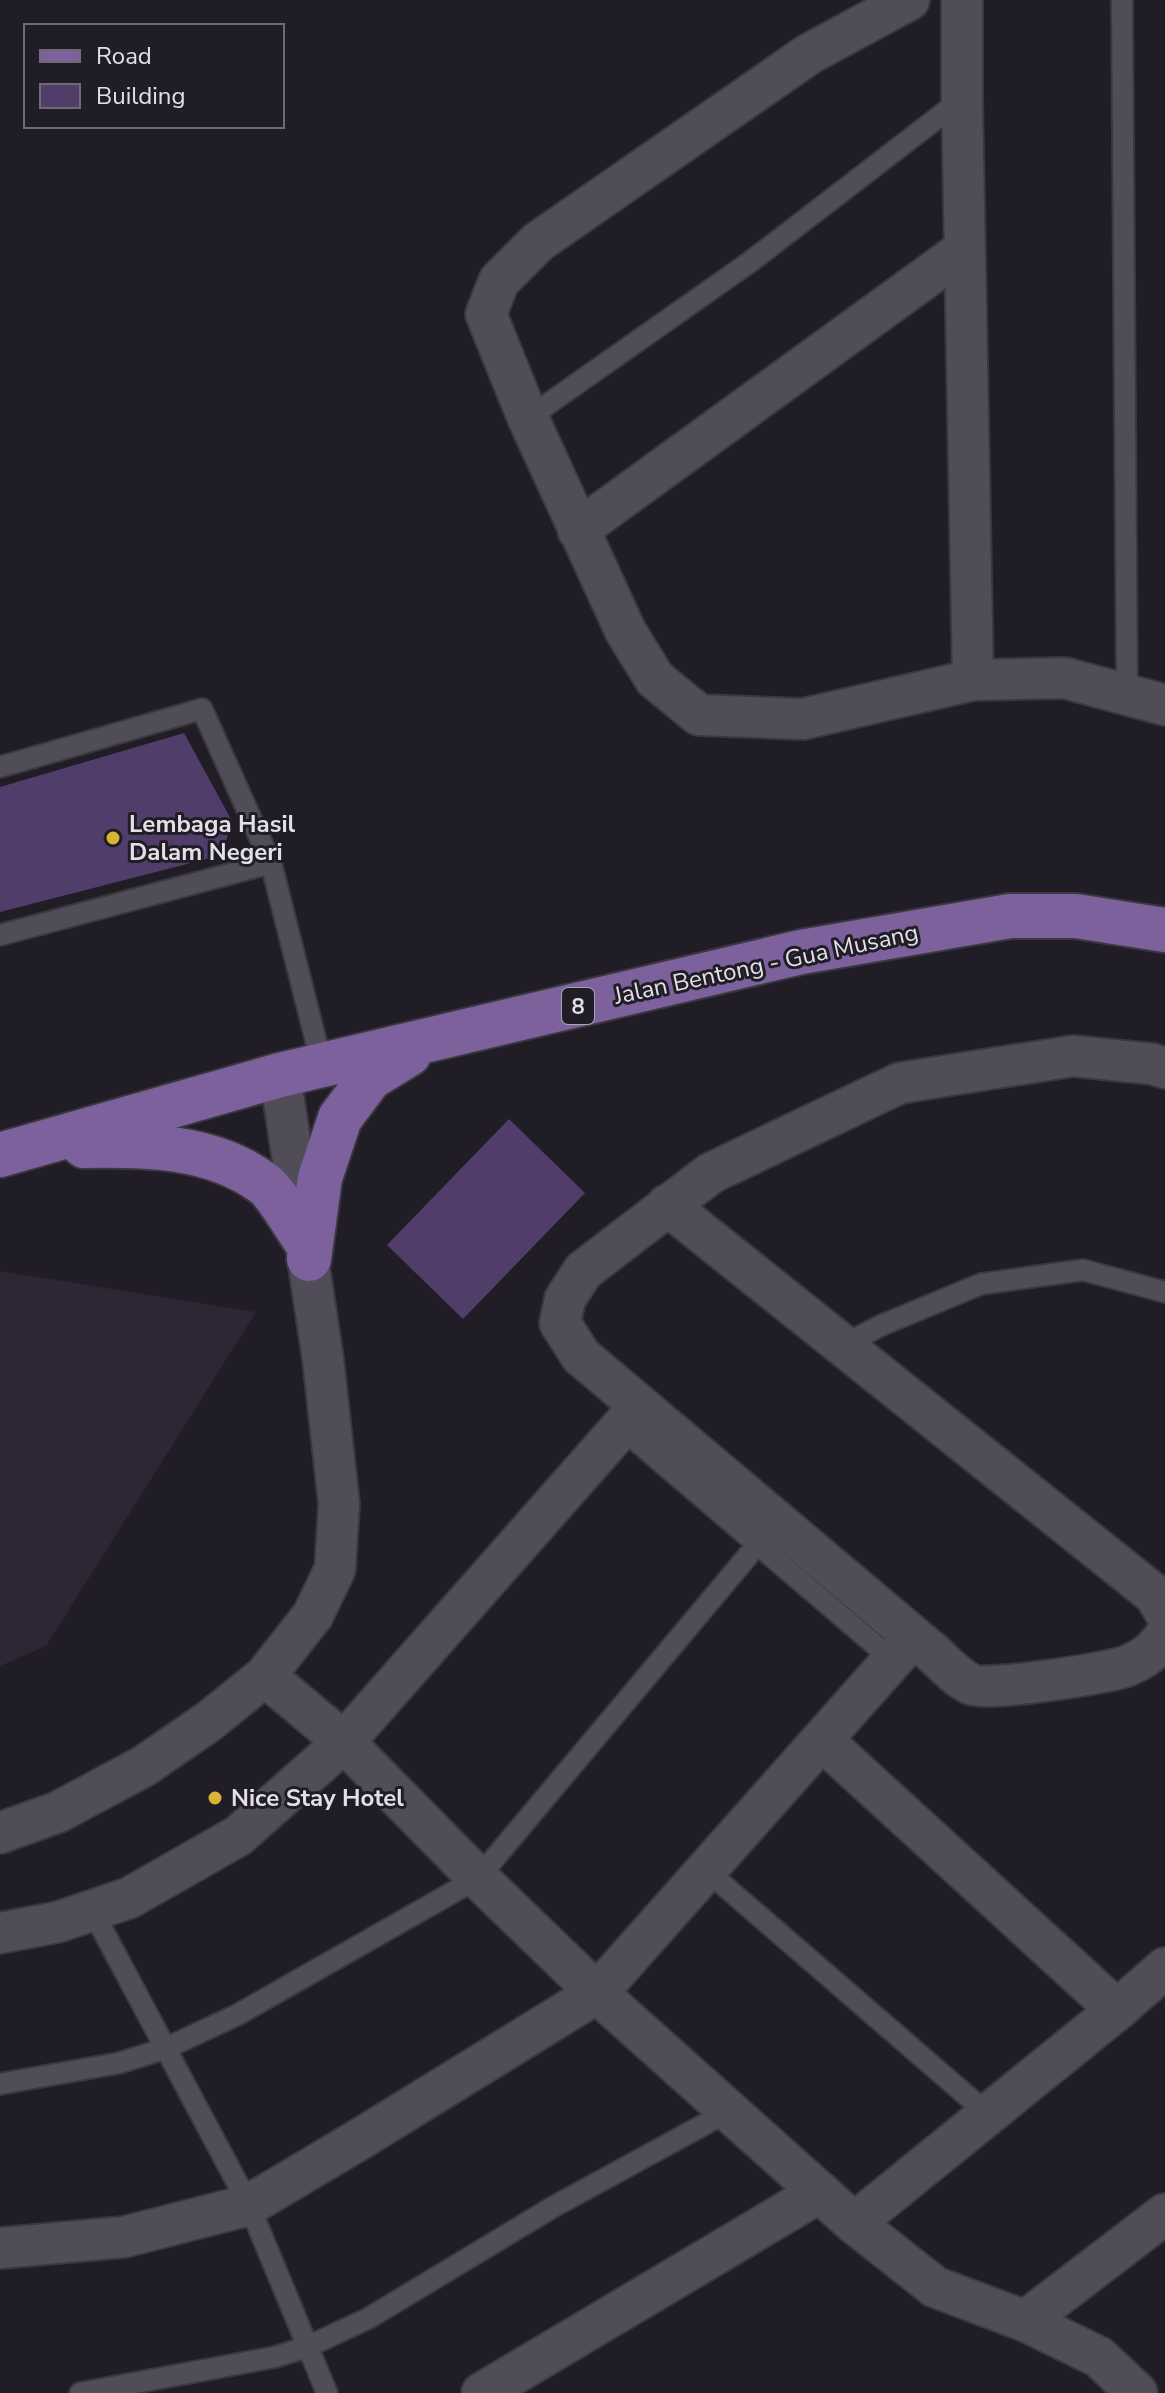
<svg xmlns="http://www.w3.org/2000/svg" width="1165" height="2393" font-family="'Nunito Sans',sans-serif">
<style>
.built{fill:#2d2635}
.building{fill:#513d6a}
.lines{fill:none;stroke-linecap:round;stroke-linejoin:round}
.service-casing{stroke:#3a373e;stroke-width:24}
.minor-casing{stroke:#3a373e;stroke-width:44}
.primary-casing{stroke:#3a373e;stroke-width:48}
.service{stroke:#514d58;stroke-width:20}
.minor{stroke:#514d58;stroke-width:40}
.primary{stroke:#7c619d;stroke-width:44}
.poi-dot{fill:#d7b434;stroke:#211d27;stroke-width:3}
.labels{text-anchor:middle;stroke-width:6;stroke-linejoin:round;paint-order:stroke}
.shield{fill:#211d27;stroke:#a8a6ad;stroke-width:2}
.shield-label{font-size:22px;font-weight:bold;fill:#e2e0e6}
.poi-label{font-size:24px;font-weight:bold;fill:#e2e0e6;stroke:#211d27;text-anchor:start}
.street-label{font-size:24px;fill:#e2e0e6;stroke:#211d27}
</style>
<rect width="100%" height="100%" fill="#211d27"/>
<path class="built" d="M 0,1271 L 256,1312 L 46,1646 L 0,1666 Z"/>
<path class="building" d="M 184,733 L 232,821 L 222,855 L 0,912 L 0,787 Z
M 509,1119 L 585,1193 L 463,1319 L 387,1245 Z"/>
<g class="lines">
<defs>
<path id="service" d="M 1122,0 L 1127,695
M 528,418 L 750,262 L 962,99
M 0,767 L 202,709 L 271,863 L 322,1065
M 0,935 L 271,863
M 841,1346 L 882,1325 L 981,1284 L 1083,1270 L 1165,1292
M 621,1428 L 893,1660
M 706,1870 L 988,2114
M 92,1910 L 249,2205 L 327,2393
M 0,2084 L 119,2063 L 164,2049 L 237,2015 L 478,1878 L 757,1545
M 80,2393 L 275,2357 L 307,2347 L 369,2318 L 553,2207 L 729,2111"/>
<path id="minor" d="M 909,0 L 809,54 L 538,242 L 499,281 L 486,314 L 528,418 L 626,632 L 655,679 L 699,715 L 803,719 L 973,680 L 1065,678 L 1165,705
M 962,0 L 962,99 L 973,680
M 578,530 L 965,249
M 1165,1068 L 1153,1064 L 1073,1056 L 900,1083 L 711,1173 L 583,1271 L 565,1299 L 560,1323 L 581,1356 L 934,1654 C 946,1665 958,1679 973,1685 C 989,1691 1109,1673 1127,1666 C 1144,1659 1154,1651 1165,1636
M 667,1205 L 1155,1595 L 1165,1612
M 265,1676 L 344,1742 L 478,1878 L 597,1993 L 854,2223 L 935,2287 L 1025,2321 L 1099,2357 L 1137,2393
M 822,1740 L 1117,2010
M 0,1833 L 58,1812 L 144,1766 L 208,1722 L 265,1676 L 313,1615 L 335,1569 L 339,1504 L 323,1359 L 280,1075
M 0,1933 L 58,1922 L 129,1898 L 238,1836 L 344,1742 L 640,1406
M 854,2223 L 1117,2010 L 1165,1968
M 0,2248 L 124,2237 L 249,2205 L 360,2139 L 597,1993 L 913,1637
M 1025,2321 L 1165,2214
M 482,2393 L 820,2192"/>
<path id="primary" d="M 84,1146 C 145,1145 211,1145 263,1183 C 276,1192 296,1228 307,1243
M 0,1155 L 280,1075 L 801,952 L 1010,916 L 1076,916 L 1165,930
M 309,1259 L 320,1178 L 340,1118 L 370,1078 L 409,1054"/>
</defs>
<use href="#service" class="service-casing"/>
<use href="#minor" class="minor-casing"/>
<use href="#primary" class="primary-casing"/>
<use href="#service" class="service"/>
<use href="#minor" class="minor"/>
<use href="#primary" class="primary"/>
</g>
<g class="poi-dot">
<circle cx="113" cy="838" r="8"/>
<circle cx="215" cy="1798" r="8"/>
</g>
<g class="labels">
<rect class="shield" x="562" y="988" width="32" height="36" rx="6"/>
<g class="shield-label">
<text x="578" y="1014">8</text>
</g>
<g class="poi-label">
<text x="129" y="832">Lembaga Hasil<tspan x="129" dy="28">Dalam Negeri</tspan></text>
<text x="231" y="1806">Nice Stay Hotel</text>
</g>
<g class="street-label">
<text transform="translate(766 964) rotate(-12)" y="8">Jalan Bentong - Gua Musang</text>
</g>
</g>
<rect x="24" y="24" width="260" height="104" fill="#211d27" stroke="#6e6b73" stroke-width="2"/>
<rect x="40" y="50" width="40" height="12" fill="#7c619d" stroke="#6e6b73" stroke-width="2"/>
<text x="96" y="64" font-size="24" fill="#e2e0e6">Road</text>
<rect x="40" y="84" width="40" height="24" fill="#513d6a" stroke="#6e6b73" stroke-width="2"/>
<text x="96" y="104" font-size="24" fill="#e2e0e6">Building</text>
</svg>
